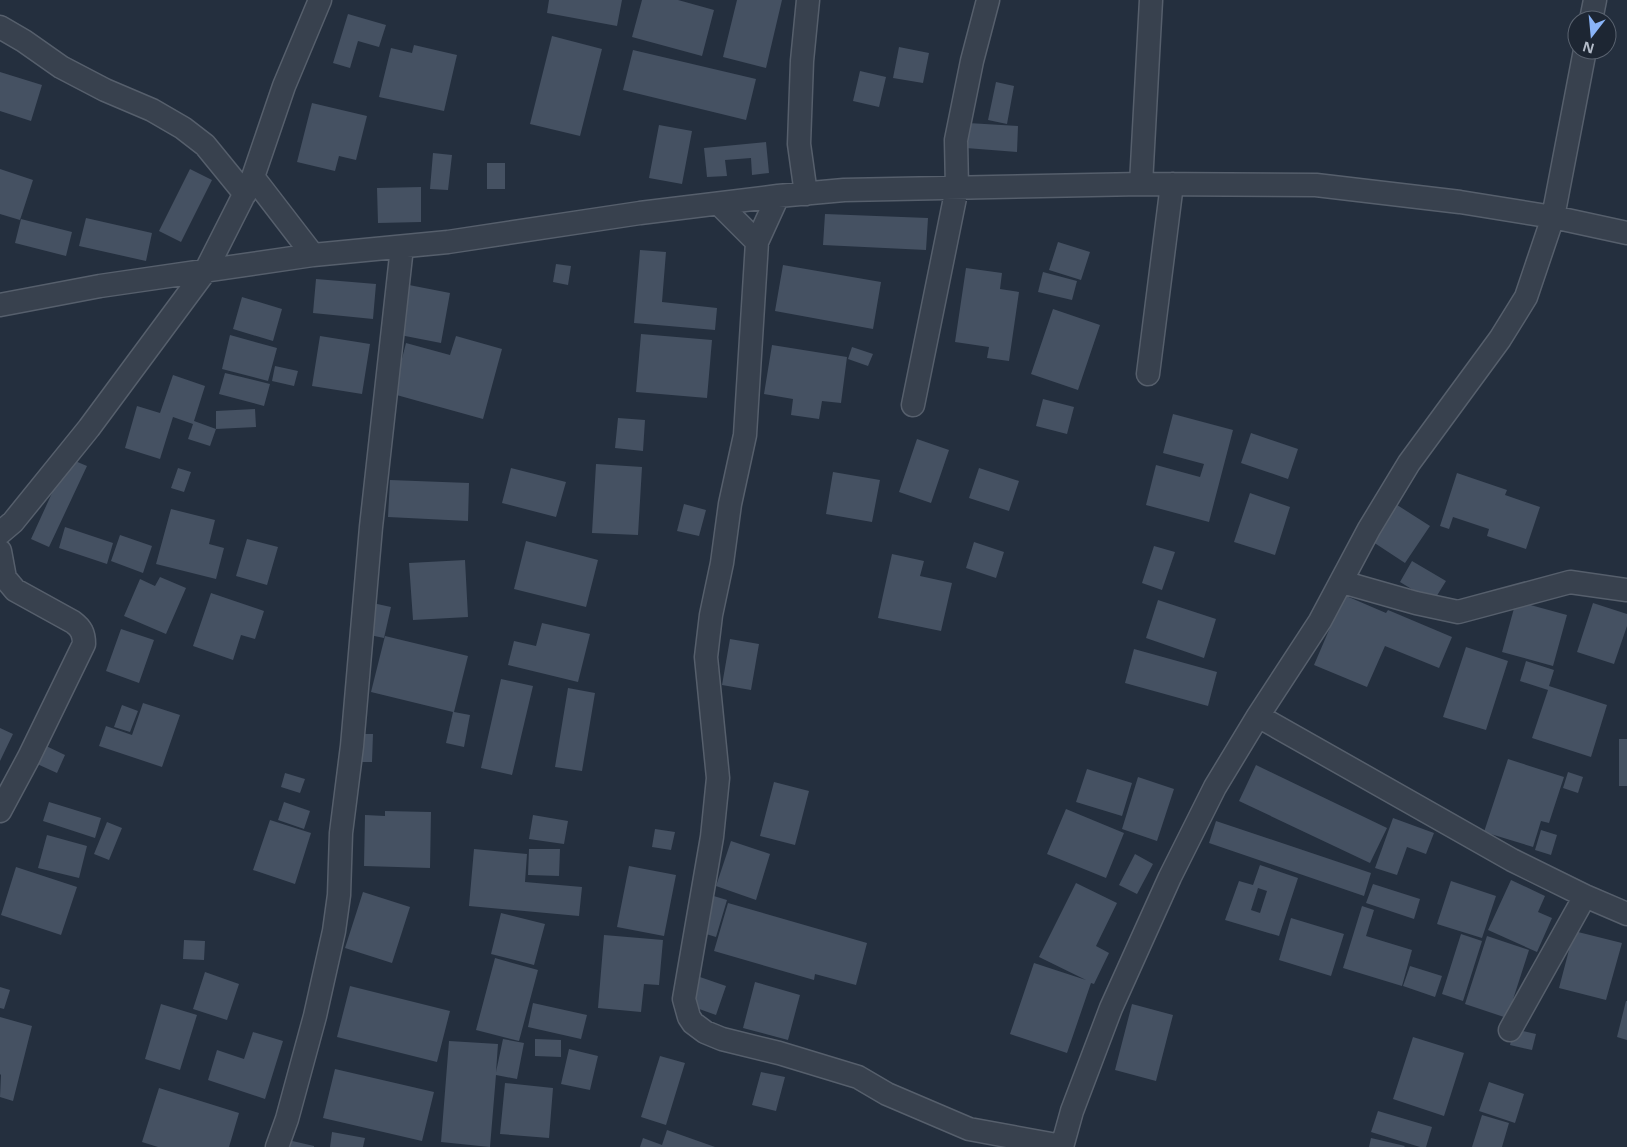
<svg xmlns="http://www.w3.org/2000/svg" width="1627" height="1147" font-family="'Open Sans',sans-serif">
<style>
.building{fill:#455162;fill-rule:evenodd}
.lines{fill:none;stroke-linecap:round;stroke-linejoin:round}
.street-casing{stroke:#565f6c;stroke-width:25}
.street{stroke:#38414e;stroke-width:22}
</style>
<rect width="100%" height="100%" fill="#242f3e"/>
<path class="building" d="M 549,0 L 622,0 L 617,26 L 547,13 Z
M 642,0 L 678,0 L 714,10 L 702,56 L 632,37 Z
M 737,0 L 782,0 L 766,68 L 723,57 Z
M 348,14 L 386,25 L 379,47 L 358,41 L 350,68 L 333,63 Z
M 552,36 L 602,49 L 580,136 L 530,124 Z
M 414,45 L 457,55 L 444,111 L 379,97 L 391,48 L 412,53 Z
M 899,47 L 929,53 L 923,83 L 893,78 Z
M 633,50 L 756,79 L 746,120 L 623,90 Z
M 860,71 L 886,77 L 879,107 L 853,101 Z
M 0,72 L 42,85 L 31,121 L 0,111 Z
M 996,82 L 1014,86 L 1007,124 L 988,120 Z
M 312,103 L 367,116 L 356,160 L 339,156 L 335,171 L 297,162 Z
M 968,123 L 1018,126 L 1017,152 L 966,148 Z
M 659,125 L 692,131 L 682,184 L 649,178 Z
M 766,142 L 769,173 L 752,175 L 751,158 L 725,160 L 727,176 L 707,177 L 704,148 Z
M 433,153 L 452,155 L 448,190 L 430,189 Z
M 487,163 L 505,163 L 505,189 L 487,189 Z
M 0,169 L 33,180 L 20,220 L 0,214 Z
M 190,169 L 212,180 L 181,242 L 159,231 Z
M 421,187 L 421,222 L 378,223 L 377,188 Z
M 825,214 L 928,218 L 926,250 L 823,245 Z
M 86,218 L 152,233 L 146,261 L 79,246 Z
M 21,219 L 72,232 L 66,256 L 15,243 Z
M 1058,242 L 1090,252 L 1081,280 L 1049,270 Z
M 640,250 L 666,252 L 662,302 L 717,308 L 715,330 L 634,323 Z
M 556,264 L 571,266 L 568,285 L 553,282 Z
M 783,265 L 881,282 L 873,329 L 775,311 Z
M 966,268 L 1002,273 L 1000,289 L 1019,292 L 1009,361 L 987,358 L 989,347 L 955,342 Z
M 1043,272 L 1077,281 L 1072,300 L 1038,292 Z
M 316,279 L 376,284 L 373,319 L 313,313 Z
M 409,285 L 450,293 L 441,343 L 400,335 Z
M 242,297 L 282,309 L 273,341 L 233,329 Z
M 1053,309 L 1100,325 L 1078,390 L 1031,374 Z
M 641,334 L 712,340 L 707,398 L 636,392 Z
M 230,335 L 277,348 L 268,381 L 222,369 Z
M 320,336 L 370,344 L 362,394 L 312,386 Z
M 456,336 L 502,349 L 483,419 L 393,394 L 406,343 L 450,355 Z
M 772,345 L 847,357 L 841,403 L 822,401 L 819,419 L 791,415 L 793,399 L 764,394 Z
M 852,347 L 873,354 L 868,366 L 848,359 Z
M 275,366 L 298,371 L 294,386 L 272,381 Z
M 225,373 L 270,384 L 264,406 L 219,394 Z
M 173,375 L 205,386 L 194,421 L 216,429 L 210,446 L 188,439 L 193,424 L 173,417 L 160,459 L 125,448 L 137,406 L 160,413 Z
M 1043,399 L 1074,407 L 1067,434 L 1036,426 Z
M 255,409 L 256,427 L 216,429 L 216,411 Z
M 1173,414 L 1233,430 L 1209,522 L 1146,505 L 1156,465 L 1200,477 L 1204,464 L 1163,453 Z
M 618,418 L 645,420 L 643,451 L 615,448 Z
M 1251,433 L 1298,449 L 1288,479 L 1241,463 Z
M 917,439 L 949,450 L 931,503 L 899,492 Z
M 68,458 L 87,466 L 49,547 L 31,539 Z
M 596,464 L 642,467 L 638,535 L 592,533 Z
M 178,468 L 191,472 L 184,492 L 171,488 Z
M 511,468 L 566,482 L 556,517 L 502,503 Z
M 979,468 L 1019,481 L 1009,511 L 969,498 Z
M 833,472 L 880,480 L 872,522 L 826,514 Z
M 1457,473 L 1507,490 L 1505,495 L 1540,507 L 1526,549 L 1487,536 L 1489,529 L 1453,517 L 1449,529 L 1440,526 Z
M 390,480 L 469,483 L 468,521 L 388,517 Z
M 1250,493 L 1290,507 L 1275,555 L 1234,542 Z
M 1394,503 L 1430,526 L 1405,563 L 1370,540 Z
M 684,504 L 706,510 L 699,536 L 677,531 Z
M 171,509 L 215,520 L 209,544 L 224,548 L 216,579 L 156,564 Z
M 65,527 L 113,543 L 107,564 L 59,548 Z
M 120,535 L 152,546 L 143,573 L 111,561 Z
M 247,539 L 278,547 L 267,585 L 236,576 Z
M 526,541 L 598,560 L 586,607 L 514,589 Z
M 974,542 L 1004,552 L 996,578 L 966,568 Z
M 1154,546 L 1175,552 L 1162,590 L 1142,583 Z
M 892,554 L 924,561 L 920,576 L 952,583 L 941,631 L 878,618 Z
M 465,560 L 468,617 L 413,620 L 409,563 Z
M 1412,561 L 1446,581 L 1433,602 L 1400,582 Z
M 160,577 L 186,588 L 166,634 L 124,616 L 140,579 L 155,586 Z
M 211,593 L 264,611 L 255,639 L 241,635 L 233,660 L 193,646 Z
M 1344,595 L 1386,613 L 1388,610 L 1452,637 L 1439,668 L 1385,646 L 1367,687 L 1314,665 Z
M 1158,600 L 1216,619 L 1204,658 L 1146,638 Z
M 1516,601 L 1567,615 L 1553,666 L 1502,652 Z
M 368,602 L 391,607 L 384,638 L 360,633 Z
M 1593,603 L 1627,614 L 1627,626 L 1614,664 L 1577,652 Z
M 542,623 L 590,634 L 578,682 L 508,665 L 514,641 L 536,646 Z
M 121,629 L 154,640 L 139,683 L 106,671 Z
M 385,636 L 468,656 L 454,712 L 470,715 L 464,747 L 446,743 L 453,712 L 371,692 Z
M 730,639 L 759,644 L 751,690 L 722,685 Z
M 1466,647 L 1508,661 L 1486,730 L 1443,717 Z
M 1134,649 L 1217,672 L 1208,706 L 1125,683 Z
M 1526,661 L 1554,670 L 1549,686 L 1607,705 L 1591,757 L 1532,738 L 1548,690 L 1520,681 Z
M 501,679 L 533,686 L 512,775 L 481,768 Z
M 568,688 L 595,693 L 582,771 L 555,767 Z
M 143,703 L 180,715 L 162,767 L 99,746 L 106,726 L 132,735 Z
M 122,705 L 138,711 L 130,732 L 114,727 Z
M 0,728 L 13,734 L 0,761 Z
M 359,734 L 373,734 L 372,762 L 358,762 Z
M 1619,739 L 1627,739 L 1627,786 L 1619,786 Z
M 44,745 L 65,755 L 57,773 L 35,763 Z
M 1508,759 L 1564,777 L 1549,823 L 1541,821 L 1533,847 L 1484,832 Z
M 1256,765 L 1387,828 L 1370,863 L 1239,801 Z
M 1087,769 L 1132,783 L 1122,816 L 1076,802 Z
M 1568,772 L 1583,777 L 1578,793 L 1563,788 Z
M 285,773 L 305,779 L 300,793 L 281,787 Z
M 1138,777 L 1174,789 L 1157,841 L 1122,829 Z
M 774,782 L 809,791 L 795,845 L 760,836 Z
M 49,802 L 101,818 L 95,838 L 43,821 Z
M 284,802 L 310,811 L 304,829 L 278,820 Z
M 1066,809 L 1124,833 L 1106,878 L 1047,854 Z
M 385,811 L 431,812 L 430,868 L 364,866 L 365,815 L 385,816 Z
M 533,815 L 568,821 L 564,844 L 529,839 Z
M 1393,818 L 1434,833 L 1426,854 L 1407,847 L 1397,875 L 1375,868 Z
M 270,820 L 311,833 L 295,884 L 253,870 Z
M 1216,821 L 1371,873 L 1364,896 L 1209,843 Z
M 107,822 L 122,828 L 109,860 L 94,854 Z
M 655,829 L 675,832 L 671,850 L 652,847 Z
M 1541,830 L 1557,835 L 1551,855 L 1535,850 Z
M 47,835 L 87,846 L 79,878 L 38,868 Z
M 731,841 L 770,854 L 756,900 L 716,886 Z
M 474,849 L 527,854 L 525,882 L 582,887 L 579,916 L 469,906 Z
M 529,849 L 560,849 L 559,876 L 528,875 Z
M 1135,854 L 1153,864 L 1137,894 L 1119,885 Z
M 1260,865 L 1298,878 L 1279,936 L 1225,920 L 1239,881 L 1253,885 ZM 1258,888 L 1267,891 L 1260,913 L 1251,910 Z
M 629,866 L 676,875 L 664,936 L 617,927 Z
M 16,867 L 77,887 L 61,935 L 1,915 Z
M 1511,880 L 1545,896 L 1538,912 L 1552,918 L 1537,952 L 1488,930 Z
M 1451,881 L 1496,896 L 1482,938 L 1437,924 Z
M 1076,883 L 1117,903 L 1096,946 L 1109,953 L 1094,984 L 1091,983 L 1067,1053 L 1010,1034 L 1034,963 L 1086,980 L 1039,957 Z
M 1373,884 L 1420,899 L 1414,919 L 1366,903 Z
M 363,892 L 410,907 L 392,963 L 345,948 Z
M 707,894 L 727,900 L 716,937 L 696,931 Z
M 728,903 L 867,943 L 856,985 L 815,974 L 814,980 L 714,951 Z
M 1362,906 L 1374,910 L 1366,936 L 1412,950 L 1402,986 L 1343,968 Z
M 501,913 L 545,924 L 534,965 L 491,954 Z
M 1291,918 L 1344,934 L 1331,976 L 1279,960 Z
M 1574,931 L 1622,943 L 1606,1000 L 1559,988 Z
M 1461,934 L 1482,941 L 1463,1001 L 1442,994 Z
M 604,935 L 663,940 L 659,985 L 644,984 L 641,1012 L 598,1008 Z
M 1487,936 L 1529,950 L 1507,1018 L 1465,1004 Z
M 184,940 L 205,941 L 204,960 L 183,959 Z
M 495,958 L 538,970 L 519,1041 L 476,1030 Z
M 1410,966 L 1442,976 L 1435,997 L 1403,986 Z
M 205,972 L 239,984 L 227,1020 L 193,1009 Z
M 697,976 L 726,986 L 716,1015 L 688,1005 Z
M 755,982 L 800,995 L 788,1040 L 743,1028 Z
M 350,986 L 450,1011 L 437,1062 L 337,1037 Z
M 0,987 L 10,990 L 4,1009 L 0,1008 Z
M 1626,1001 L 1627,1001 L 1627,1040 L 1617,1037 Z
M 533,1003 L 587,1015 L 581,1039 L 528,1027 Z
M 161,1004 L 197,1015 L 180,1070 L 145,1059 Z
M 1132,1004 L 1173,1015 L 1156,1081 L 1115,1070 Z
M 0,1017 L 32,1026 L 13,1101 L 0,1097 L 1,1075 L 0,1074 Z
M 1514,1029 L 1536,1034 L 1532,1050 L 1510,1045 Z
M 253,1032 L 283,1041 L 265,1099 L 208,1080 L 217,1050 L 244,1059 Z
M 1413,1037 L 1464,1053 L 1444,1116 L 1393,1099 Z
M 503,1039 L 524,1043 L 517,1079 L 496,1075 L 490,1147 L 441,1142 L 449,1041 L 498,1044 L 496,1072 Z
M 535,1039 L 561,1040 L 561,1057 L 535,1056 Z
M 569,1049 L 598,1056 L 590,1090 L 561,1084 Z
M 660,1056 L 685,1063 L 666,1125 L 641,1117 Z
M 335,1069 L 434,1092 L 422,1141 L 323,1118 Z
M 761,1072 L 785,1077 L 776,1111 L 752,1105 Z
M 1489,1082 L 1524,1094 L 1515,1123 L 1479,1111 Z
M 505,1083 L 553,1088 L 549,1138 L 500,1134 Z
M 159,1088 L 239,1113 L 229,1147 L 158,1147 L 142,1142 Z
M 1378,1111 L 1432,1127 L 1426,1147 L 1420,1147 L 1371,1132 Z
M 1482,1115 L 1509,1123 L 1502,1147 L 1472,1147 Z
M 667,1130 L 715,1147 L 640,1147 L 643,1138 L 662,1145 Z
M 332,1132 L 365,1138 L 363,1147 L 330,1147 Z
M 1371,1138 L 1405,1146 L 1404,1147 L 1369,1147 Z
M 288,1140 L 314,1146 L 314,1147 L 286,1147 Z"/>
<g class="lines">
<defs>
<path id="street" d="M 1591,20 L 1595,0
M 0,27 L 24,41 L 61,67 L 105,90 L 152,110 L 183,128 L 205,145 L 245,194
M 253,177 L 313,255
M 1141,184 L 1151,0
M 806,194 L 799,144 L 802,61 L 808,0
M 778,196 L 757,242 L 745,435 L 730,504 L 722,563 L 711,615 L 706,657 L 718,778 L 712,837 L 684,999 L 689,1017 L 693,1023 L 705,1032 L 722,1039 L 779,1053 L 858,1077 L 887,1094 L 969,1129 L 1062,1146
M 719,204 L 757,242
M 0,305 L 100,286 L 313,255 L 448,242 L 640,213 L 778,196 L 844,190 L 1141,184 L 1316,185 L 1460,202 L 1553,217 L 1627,233
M 1148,374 L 1172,184
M 913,405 L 957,188 L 956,140 L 972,61 L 988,0
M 0,533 L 13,522 L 89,428 L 206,270 L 253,177 L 284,86 L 320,0
M 0,551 L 5,578 L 15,590 L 73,622 C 81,628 84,633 84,644 L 29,757 L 0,811
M 1342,582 L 1416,603 L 1458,612 L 1570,582 L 1627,590
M 1258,716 L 1512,860 L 1585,896 L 1627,914
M 1510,1030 L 1585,896
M 277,1147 L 287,1119 L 315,1016 L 334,931 L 339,895 L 341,833 L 352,746 L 371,527 L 402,247
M 1062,1147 L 1072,1111 L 1111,1008 L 1170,877 L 1215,787 L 1258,716 L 1320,621 L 1369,529 L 1409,463 L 1500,339 L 1526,297 L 1553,217 L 1585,50"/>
</defs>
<use href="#street" class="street-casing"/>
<use href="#street" class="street"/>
</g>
<g transform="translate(1592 35) rotate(196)"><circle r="24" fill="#1d2633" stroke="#59626f"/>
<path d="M0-4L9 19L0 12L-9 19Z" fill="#8ab4f8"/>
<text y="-8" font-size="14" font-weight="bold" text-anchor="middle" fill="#b4bcc9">N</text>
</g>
</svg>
